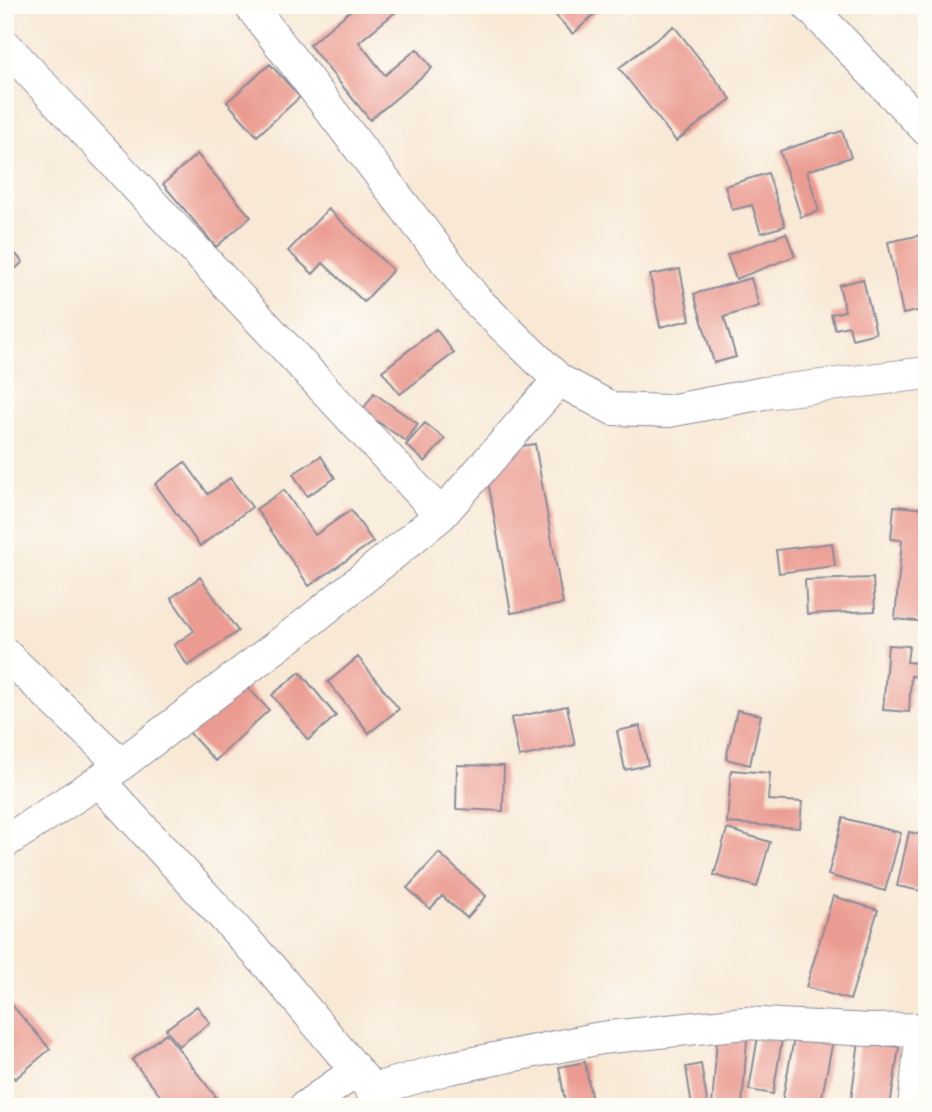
<svg xmlns="http://www.w3.org/2000/svg" width="932" height="1112" font-family="'Indie Flower',sans-serif">
<style>
.building{fill:#eb9b91}
.lines{fill:none;stroke-linecap:round;stroke-linejoin:round}
.street-casing{stroke:#8a8c99;stroke-width:34}
.street{stroke:#fff;stroke-width:32}
</style>
<rect width="100%" height="100%" fill="#fdfcf7"/>
<filter id="ink" filterUnits="userSpaceOnUse"><feTurbulence type="fractalNoise" baseFrequency=".0143" numOctaves="2"/><feDisplacementMap in="SourceGraphic" scale="14" xChannelSelector="R" yChannelSelector="G"/><feConvolveMatrix kernelMatrix="1 2 1 2 8 2 1 2 1" color-interpolation-filters="sRGB"/></filter>
<filter id="wash" filterUnits="userSpaceOnUse"><feTurbulence type="fractalNoise" baseFrequency=".00686" numOctaves="4" result="noise"/><feDisplacementMap in="SourceGraphic" scale="28" xChannelSelector="R" yChannelSelector="G"/><feGaussianBlur stdDeviation="1.57" result="paint"/><feColorMatrix in="noise" values="0 0 0 0 0 0 0 0 0 0 0 0 0 0 0 0 0 1.4 0 .05"/><feComposite in="paint" operator="in"/></filter>
<g filter="url(#wash)">
<rect width="100%" height="100%" fill="#f8e8d4"/>
<g id="blocks">
<path class="building" d="M 357,5 L 394,5 L 398,10 L 359,42 L 385,75 L 417,49 L 432,68 L 370,120 L 309,45 Z
M 546,5 L 604,5 L 573,34 Z
M 674,26 L 731,99 L 676,141 L 619,68 Z
M 270,64 L 300,97 L 257,136 L 227,102 Z
M 842,131 L 851,157 L 807,171 L 819,211 L 801,217 L 780,151 Z
M 197,154 L 251,217 L 216,247 L 163,184 Z
M 768,173 L 785,226 L 761,233 L 752,205 L 732,210 L 725,186 Z
M 328,209 L 393,270 L 364,302 L 323,263 L 313,274 L 288,251 Z
M 786,233 L 795,256 L 736,279 L 727,255 Z
M 926,234 L 927,309 L 903,314 L 888,242 Z
M 8,246 L 23,262 L 5,278 L 5,248 Z
M 680,269 L 690,320 L 660,327 L 650,275 Z
M 751,278 L 759,306 L 724,317 L 736,357 L 714,363 L 694,294 Z
M 863,279 L 876,333 L 852,339 L 849,326 L 835,329 L 831,314 L 845,311 L 839,285 Z
M 436,329 L 454,353 L 400,394 L 382,371 Z
M 374,393 L 418,424 L 406,441 L 362,411 Z
M 425,423 L 445,439 L 425,462 L 406,445 Z
M 535,444 L 563,604 L 511,613 L 483,453 Z
M 321,456 L 335,478 L 307,496 L 293,474 Z
M 185,462 L 208,494 L 230,478 L 252,507 L 200,546 L 155,484 Z
M 284,490 L 315,535 L 351,510 L 373,542 L 309,586 L 256,509 Z
M 894,506 L 927,509 L 927,622 L 895,619 L 902,540 L 891,539 Z
M 832,543 L 835,566 L 779,573 L 776,550 Z
M 200,577 L 238,631 L 188,666 L 174,645 L 194,631 L 171,598 Z
M 873,578 L 875,611 L 807,614 L 805,580 Z
M 888,645 L 909,646 L 907,662 L 927,664 L 927,678 L 911,676 L 909,712 L 883,710 Z
M 358,657 L 399,709 L 369,733 L 328,682 Z
M 300,672 L 336,716 L 308,740 L 272,695 Z
M 241,680 L 269,710 L 215,761 L 187,730 Z
M 567,706 L 575,745 L 519,757 L 511,718 Z
M 737,710 L 761,715 L 750,765 L 726,759 Z
M 640,726 L 648,765 L 625,770 L 617,731 Z
M 457,765 L 504,766 L 503,811 L 456,809 Z
M 731,770 L 770,773 L 768,800 L 802,802 L 800,828 L 727,823 Z
M 843,818 L 901,833 L 885,891 L 828,875 Z
M 727,829 L 770,842 L 757,887 L 714,875 Z
M 909,832 L 927,836 L 927,865 L 921,891 L 897,886 Z
M 439,853 L 486,896 L 467,918 L 442,896 L 430,909 L 407,888 Z
M 833,896 L 878,910 L 850,1000 L 806,987 Z
M 5,997 L 50,1049 L 15,1079 L 5,1068 Z
M 197,1006 L 210,1023 L 179,1046 L 166,1029 Z
M 718,1024 L 748,1026 L 742,1107 L 712,1107 Z
M 166,1033 L 216,1097 L 204,1107 L 169,1107 L 132,1060 Z
M 795,1033 L 833,1040 L 820,1107 L 782,1102 Z
M 758,1036 L 782,1040 L 773,1094 L 749,1090 Z
M 859,1041 L 899,1047 L 890,1107 L 850,1107 Z
M 585,1062 L 593,1107 L 566,1107 L 559,1067 Z
M 701,1064 L 708,1107 L 692,1107 L 686,1067 Z"/>
</g>
</g>
<g filter="url(#ink)">
<use href="#blocks" fill-opacity="0" stroke="#8a8c99" stroke-width="2"/>
<g class="lines">
<defs>
<path id="street" d="M 250,5 L 476,300 L 559,380 L 613,409 L 669,411 L 764,393 L 927,373
M 808,5 L 927,130
M 5,45 L 441,515
M 5,654 L 121,764
M 99,781 L 270,967 L 385,1105
M 5,842 L 99,781 L 310,621 L 441,515 L 559,380
M 371,1090 L 449,1068 L 601,1038 L 744,1023 L 870,1030 L 927,1029
M 305,1107 L 356,1071
M 914,1107 L 922,1029"/>
</defs>
<use href="#street" class="street-casing"/>
<use href="#street" class="street"/>
</g>
</g>
<rect width="932" height="1112" fill="none" stroke="#fdfcf7" stroke-width="28"/>
</svg>
